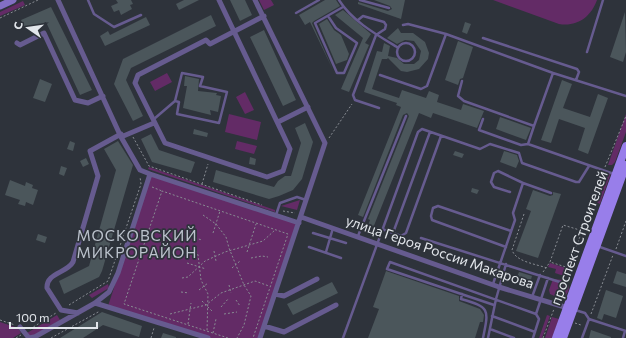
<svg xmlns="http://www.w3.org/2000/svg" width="626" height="338" font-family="Commissioner,sans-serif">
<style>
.green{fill:#632b66}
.building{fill:#4b565b}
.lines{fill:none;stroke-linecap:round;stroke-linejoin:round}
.path{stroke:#888c93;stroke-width:1;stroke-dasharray:2 2;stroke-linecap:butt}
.lane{stroke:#665b8f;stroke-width:2.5}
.street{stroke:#665b8f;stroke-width:5}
.secondary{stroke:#826fc3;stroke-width:7}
.primary{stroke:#987eea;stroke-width:8}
.labels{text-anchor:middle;stroke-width:3.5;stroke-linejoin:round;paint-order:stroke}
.street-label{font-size:14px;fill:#e2e6eb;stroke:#2e333b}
.neighbourhood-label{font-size:15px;letter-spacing:1px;fill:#bcc3cd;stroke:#2e333b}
</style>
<rect width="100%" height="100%" fill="#2e333b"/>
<path class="green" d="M 259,0 L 271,0 L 274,5 L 264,10 Z
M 493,0 L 597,0 C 591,17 577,27 559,24 Z
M 23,1 L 25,5 L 0,16 L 0,12 Z
M 167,73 L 172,82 L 155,91 L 150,82 Z
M 245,92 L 254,110 L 245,114 L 236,97 Z
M 229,114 L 261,122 L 257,140 L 225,132 Z
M 626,114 L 626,132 L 615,162 L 612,165 L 608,165 Z
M 237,141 L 257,146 L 254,154 L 235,149 Z
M 149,167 L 275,210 L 275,212 L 148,169 Z
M 606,171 L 611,173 L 600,204 L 595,201 Z
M 151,175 L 297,223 L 260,338 L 210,338 L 108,306 Z
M 300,200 L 297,210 L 281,206 Z
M 550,263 L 566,268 L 564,276 L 555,273 L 556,269 L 548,267 Z
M 553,279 L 563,280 L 557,297 L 550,294 L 549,290 Z
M 565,281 C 570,286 570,290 565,296 L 559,299 Z
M 108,284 L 109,288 L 92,298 L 89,295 Z
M 57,315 L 60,320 L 33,336 L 29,336 L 27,333 Z
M 547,315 L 550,316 L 542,338 L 539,338 Z
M 552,317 L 559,319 L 552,338 L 545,338 Z
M 0,322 L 18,328 L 21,333 L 13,338 L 0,338 Z"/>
<path class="building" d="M 116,0 L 131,0 L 133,4 L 130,5 L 132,9 L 121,15 L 119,10 L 114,12 L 111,6 L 118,3 Z
M 184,0 L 199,0 L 179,10 L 176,4 Z
M 230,0 L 245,0 L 252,15 L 240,21 Z
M 325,0 L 336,0 L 340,6 L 314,21 L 312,23 L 333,70 L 310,22 L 305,25 L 299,15 Z
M 374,0 L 405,0 L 401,19 L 358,4 L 358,2 L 388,11 L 392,9 L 390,6 Z
M 51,7 L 92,90 L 80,95 L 46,22 L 26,30 L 21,20 Z
M 343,10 L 371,34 L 365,43 L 369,45 L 349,92 L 341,89 L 363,38 L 335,15 Z
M 625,12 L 626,52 L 623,62 L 610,57 Z
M 211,15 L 216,26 L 131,68 L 126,80 L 143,116 L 133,121 L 114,84 L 123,59 Z
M 146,17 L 150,25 L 105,46 L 100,36 L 108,31 L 110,35 Z
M 327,19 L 334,30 L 341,35 L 349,54 L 347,60 L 336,64 L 319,24 Z
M 465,22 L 471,24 L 467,34 L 462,32 Z
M 398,28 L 401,33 L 413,33 L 425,42 L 429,53 L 428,59 L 419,69 L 407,72 L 401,71 L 388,58 L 387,59 L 382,59 L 372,89 L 399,98 L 402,90 L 426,98 L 429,91 L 439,95 L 437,102 L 461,110 L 463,104 L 484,111 L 477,128 L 433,113 L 431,118 L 419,113 L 373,228 L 368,225 L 370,220 L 368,219 L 409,116 L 407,113 L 403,115 L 363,217 L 358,215 L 401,107 L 396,105 L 397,103 L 364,92 L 377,51 L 382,52 L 384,43 L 390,46 L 388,56 L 397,58 L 404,64 L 414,64 L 419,60 L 421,51 L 414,41 L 405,40 L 397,44 L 387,38 Z
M 264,30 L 296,100 L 283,106 L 250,37 Z
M 458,41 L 473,47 L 463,78 L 460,79 L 458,85 L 445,80 Z
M 185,76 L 199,79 L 198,91 L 217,93 L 216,95 L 221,96 L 218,112 L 210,110 L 211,115 L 183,108 L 187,86 L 184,86 Z
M 40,79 L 52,84 L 45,102 L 33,98 Z
M 562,80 L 572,84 L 563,108 L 590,117 L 598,94 L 608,98 L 588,154 L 578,150 L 585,128 L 559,119 L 551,143 L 541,140 Z
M 500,117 L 531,128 L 526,140 L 496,129 Z
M 305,123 L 313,142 L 302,179 L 293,190 L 279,196 L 269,199 L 213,182 L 216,170 L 274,187 L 278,181 L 285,176 L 291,176 L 301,143 L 295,128 Z
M 194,129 L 208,133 L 207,137 L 193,134 Z
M 151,134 L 159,150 L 195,162 L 191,173 L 152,162 L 141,139 Z
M 70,141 L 75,143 L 73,151 L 67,149 Z
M 118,141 L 133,165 L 102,271 L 99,277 L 64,294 L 59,281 L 89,266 L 116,170 L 104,149 Z
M 455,151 L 464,154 L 462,158 L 453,155 Z
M 504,151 L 517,155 L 519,161 L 516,168 L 500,162 Z
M 250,157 L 256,159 L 255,165 L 249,164 Z
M 86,158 L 89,164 L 83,167 L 80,161 Z
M 61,166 L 67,168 L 64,176 L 59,174 Z
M 10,180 L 25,186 L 26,182 L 33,185 L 32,188 L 38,190 L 33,205 L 26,202 L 25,206 L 18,204 L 20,200 L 5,195 Z
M 472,188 L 479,190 L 477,194 L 471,192 Z
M 533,190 L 550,196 L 553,195 L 553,192 L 561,194 L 538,258 L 516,251 L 531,211 L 526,209 Z
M 38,234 L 47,237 L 45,243 L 36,240 Z
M 386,271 L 459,296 L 459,301 L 480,309 L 484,315 L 483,322 L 480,322 L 475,338 L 368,338 L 379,309 L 373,307 Z
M 617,271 L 626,274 L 626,287 L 613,283 Z
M 519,272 L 532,276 L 529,286 L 515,282 Z
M 332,282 L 338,293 L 293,315 L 287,304 Z
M 606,290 L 623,296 L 616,318 L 604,314 L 602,320 L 597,318 Z
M 102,312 L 142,326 L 139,337 L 103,325 L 83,338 L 60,338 Z
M 591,330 L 611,337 L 611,338 L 589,338 Z
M 163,333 L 176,337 L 176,338 L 161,338 Z"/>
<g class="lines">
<path class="path" d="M 0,18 L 38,0
M 133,137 L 149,166 L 262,205
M 329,138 L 352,104
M 605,167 L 626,116
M 202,184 L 208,164
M 152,187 L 162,191
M 283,211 L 295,213
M 524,214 L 512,250 C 516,262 536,264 547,268
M 203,215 L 216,224 L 226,237 L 229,248 L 244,285 L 251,296 L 244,325 L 237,338
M 213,233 L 220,211
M 195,238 L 202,240
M 192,249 L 196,251 L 198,255 L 201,280 L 208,294 L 207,331
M 616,249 L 626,221
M 214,251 L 216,261
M 247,252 L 256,224
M 251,258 L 262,256 L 268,257
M 187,263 L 206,269
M 232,268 L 240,261
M 569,268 L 550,262 L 563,225 L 583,231
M 543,272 L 550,262
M 182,278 L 188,277 L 205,261 L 225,252 L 263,241 L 275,230
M 564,280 L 603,174
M 229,285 L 231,293
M 199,290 L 208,283
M 181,292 L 189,293
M 558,299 L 562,287
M 236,300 L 240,306
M 202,301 L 212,311
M 69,305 L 108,281 L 141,184 L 140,177
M 221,307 L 229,298
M 170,314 L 206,305 L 221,293 L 255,281 L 269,286
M 224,314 L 237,312
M 591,314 L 613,255
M 0,320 L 15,325
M 575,323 L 581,325
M 188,324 L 191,303
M 30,329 L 56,313
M 213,333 L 216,319
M 16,338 L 21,335
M 51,338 L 100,311
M 151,338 L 154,328
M 228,338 L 124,304 L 162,191 L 288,234 L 253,338
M 543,338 L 554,309"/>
<path class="lane" d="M 88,0 L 94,14 L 114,27 L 141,15
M 339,0 C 352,21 377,35 397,47
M 360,0 L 389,8
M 296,13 L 319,0
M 328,16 L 336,28 L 357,43 L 344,73 L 337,73 L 315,23 L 343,7
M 358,20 L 363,16 L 384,22 L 386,25 L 385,29 L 376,35 L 353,95 L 355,100 L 379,108
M 403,25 L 408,24 L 446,34 L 553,73
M 483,38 L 577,69 L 579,72 L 576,80
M397 52a9 9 0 1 1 18 0a9 9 0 1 1-18 0Z
M 587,52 L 603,0
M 380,75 L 421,89 L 427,86 L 446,34
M 462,81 L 458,96 L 464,101 L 534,126 L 528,144 L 614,174
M 154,119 L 175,101 L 182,73 L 203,77 L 200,86 L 227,92 L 219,123 L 177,114 L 179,102 L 175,101
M 483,119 L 479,130 L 521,145 L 528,144
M 534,126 L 553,73 L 626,96
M 510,192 L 494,187 L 491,182 L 494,173 L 498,171 L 523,183
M 276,215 L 280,203 L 297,197 L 306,200
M 382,229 L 401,236 L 406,233 L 441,136
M 313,233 L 346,243
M 393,233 L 430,132
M 358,236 L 406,116
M 421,238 L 563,283
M 597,246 L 626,256
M 309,247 L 341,258
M 506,247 L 432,220 L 431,216 L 433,208 L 438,206 L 511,231
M 326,252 L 333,228
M 493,284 L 515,220 L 513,213 L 523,183 L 551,193
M 462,294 L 461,299 C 490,307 489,309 483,338
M 532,297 L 540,275
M 494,305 L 387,269 L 390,262 L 536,314
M 575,310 L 585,313 L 589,319 L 626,331
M 492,316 L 535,332
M 490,329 L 514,338
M 343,338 L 418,132 L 422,129 L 480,149 L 490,144 L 519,153 L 522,163 L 576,182 L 579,182 L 589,166
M 488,338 L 496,299 L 506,264
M 533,338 L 539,319 L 536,314 L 548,278
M 582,338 L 589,319
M 623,338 L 625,331"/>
<path class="street" d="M 219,0 L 290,149 L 283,171 L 267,177 L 165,143 L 135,83 L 138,75 L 206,40 L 210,44 L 264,16
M 255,0 L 325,143 L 260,338
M 17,43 L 20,45 L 44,33 L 75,100 L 88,103 L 103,96
M 278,122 L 308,107
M 121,137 L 154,123
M 150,174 L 299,223
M 301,217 L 499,287 L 568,308
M 275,294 L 284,296 L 317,279
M 95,303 L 208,338
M 78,313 L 61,310 L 47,288 C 46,273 67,273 73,262 L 98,176 L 90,151 L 121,134
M 264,326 L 284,332 L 336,305
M 20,327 L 29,338 L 34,337
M 33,338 L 95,303 L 109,292 L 118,273 L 150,174 L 140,170 L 121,137 L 58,0"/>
<path class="secondary" d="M 0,6 L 13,0"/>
<path class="primary" d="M 556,338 L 626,146
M 563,338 L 626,165"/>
</g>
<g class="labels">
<g class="street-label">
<text transform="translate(579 238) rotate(-70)" y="5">проспект Строителей</text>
<text transform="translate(440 252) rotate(19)" y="5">улица Героя России Макарова</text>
</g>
<g class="neighbourhood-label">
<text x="137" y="241">МОСКОВСКИЙ<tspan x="137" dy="17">МИКРОРАЙОН</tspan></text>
</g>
</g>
<g transform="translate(28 28) rotate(283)" stroke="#2e333b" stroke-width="3" paint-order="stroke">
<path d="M0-3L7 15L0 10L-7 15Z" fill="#e2e6eb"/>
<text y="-6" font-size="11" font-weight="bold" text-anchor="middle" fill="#e2e6eb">С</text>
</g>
<path d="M10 322v6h87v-6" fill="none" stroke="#e2e6eb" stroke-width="2"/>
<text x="16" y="322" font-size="12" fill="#e2e6eb" stroke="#2e333b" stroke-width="3" paint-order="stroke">100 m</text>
</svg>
